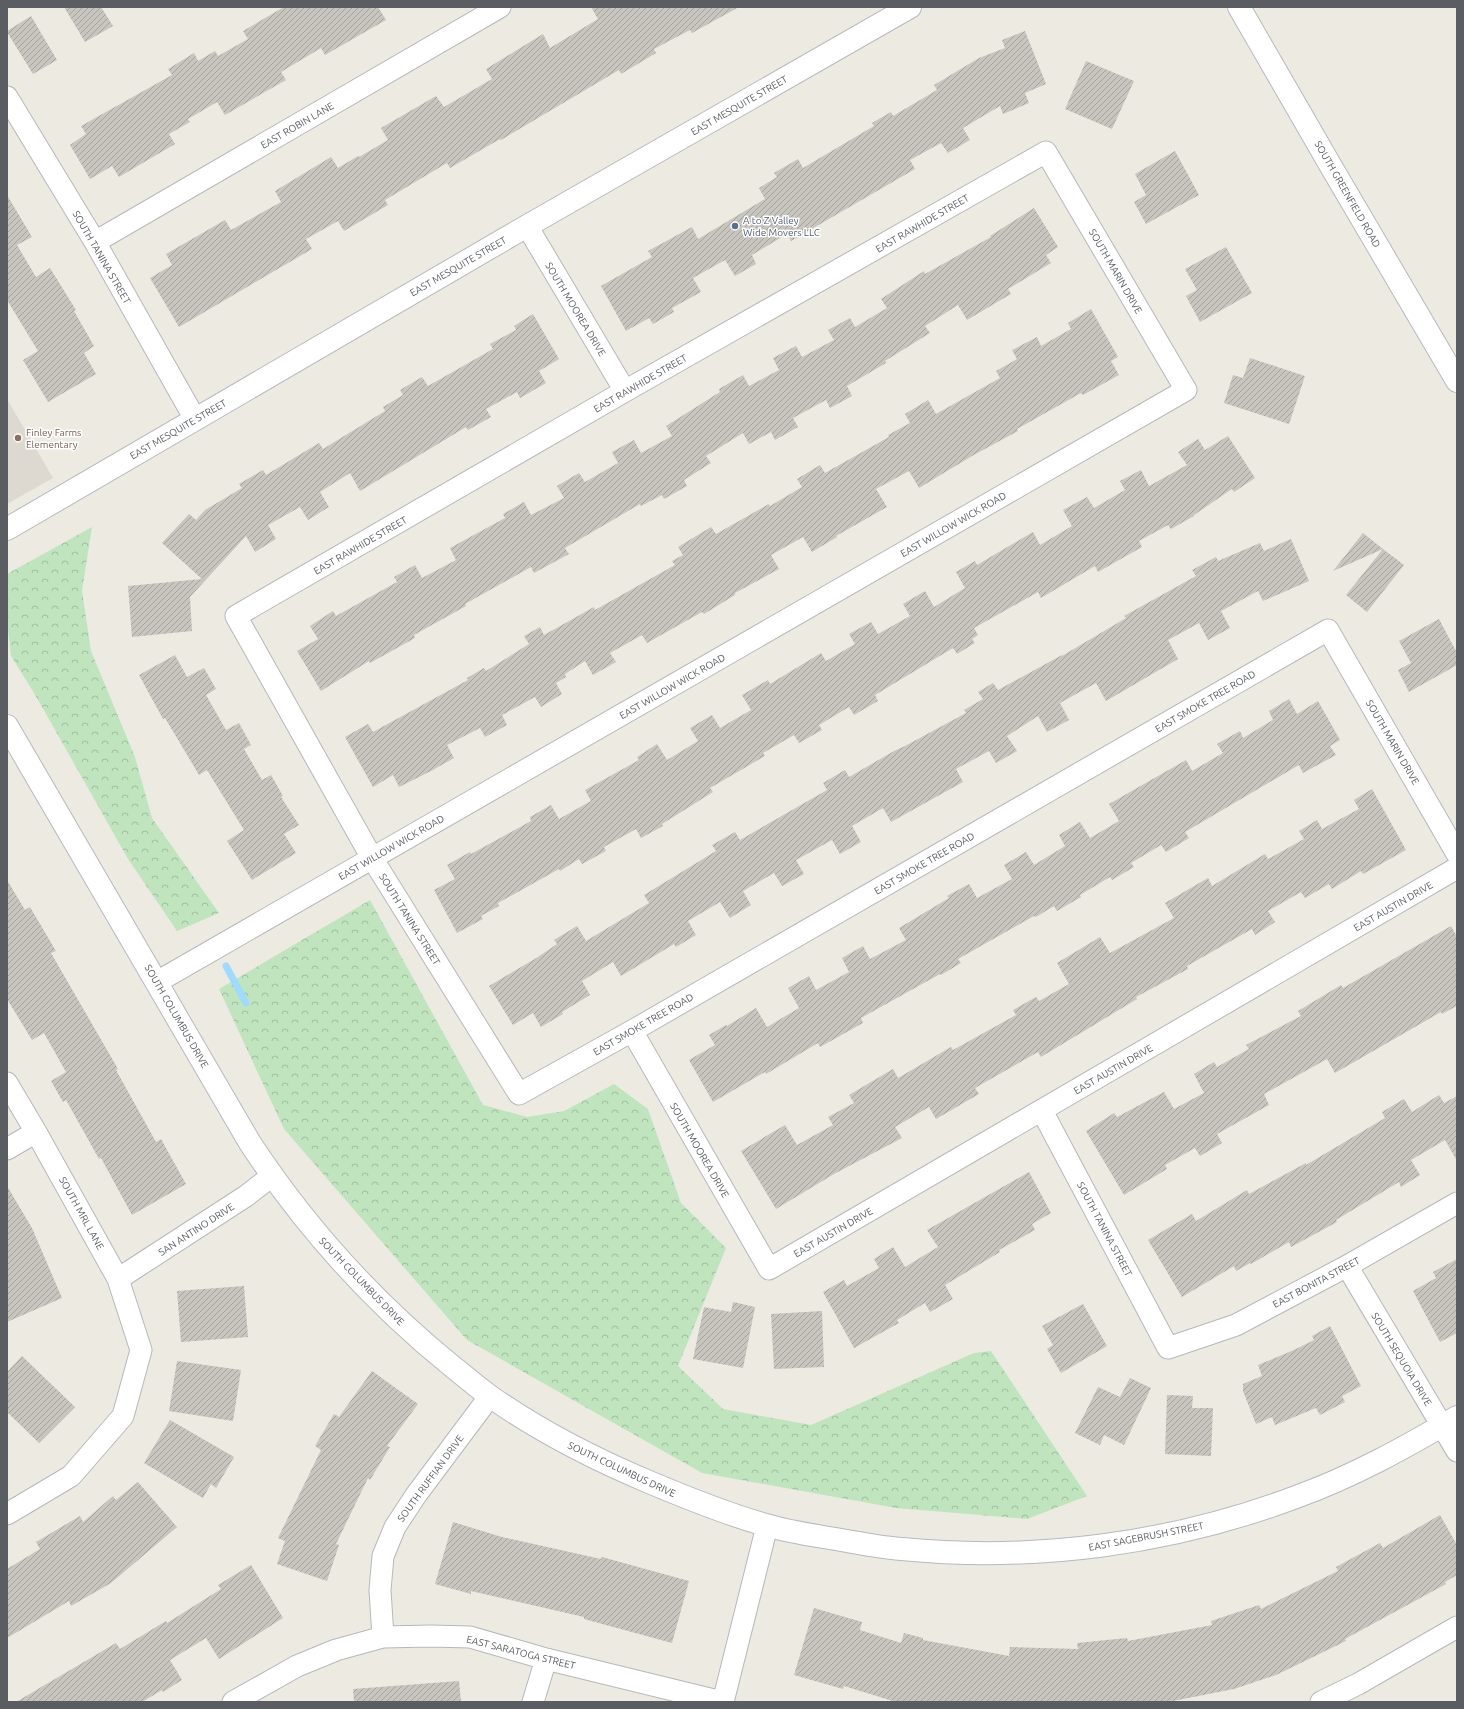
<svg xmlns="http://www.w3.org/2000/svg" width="1464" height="1709" font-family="Ubuntu,sans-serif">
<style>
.education{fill:#ddd9d0}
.park{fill:url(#park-crowns)}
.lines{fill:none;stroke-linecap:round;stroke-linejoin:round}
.stream{stroke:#a0daff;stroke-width:7}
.building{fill:url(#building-hatch)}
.street-casing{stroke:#b5b8bc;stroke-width:23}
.secondary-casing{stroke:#b6b9bf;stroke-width:24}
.street{stroke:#fff;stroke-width:21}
.secondary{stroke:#fff;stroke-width:22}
.service-dot{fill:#5c6f8a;stroke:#fff;stroke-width:1.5}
.education-dot{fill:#8d6e63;stroke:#fff;stroke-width:1.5}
.labels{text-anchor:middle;stroke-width:3;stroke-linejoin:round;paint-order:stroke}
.street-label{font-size:10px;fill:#5a5e63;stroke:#fff}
.service-label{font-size:10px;fill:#4e5e75;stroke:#fff;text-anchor:start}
.education-label{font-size:10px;fill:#785e54;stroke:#fff;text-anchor:start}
</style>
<defs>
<pattern id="park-crowns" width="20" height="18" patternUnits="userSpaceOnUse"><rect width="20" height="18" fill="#c0e5be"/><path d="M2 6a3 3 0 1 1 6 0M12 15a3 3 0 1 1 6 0" fill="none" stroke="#9fbd9e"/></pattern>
<pattern id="building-hatch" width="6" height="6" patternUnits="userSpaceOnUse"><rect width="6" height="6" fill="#c8c5bf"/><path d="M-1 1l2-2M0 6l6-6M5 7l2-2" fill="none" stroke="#a5a39f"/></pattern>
</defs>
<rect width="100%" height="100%" fill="#edeae2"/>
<path class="education" d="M 7,399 L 53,478 L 7,504 Z"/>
<path class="park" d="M 92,527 L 82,591 L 91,651 L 135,757 L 152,818 L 219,913 L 177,931 L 128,859 L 37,698 L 11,656 L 7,621 L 7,574 Z
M 370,900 L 483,1105 L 527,1117 L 564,1111 L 614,1084 L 648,1109 L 681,1203 L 726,1248 L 678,1366 L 723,1409 L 811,1425 L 974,1353 L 991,1351 L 1087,1496 L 1027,1519 L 896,1508 L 702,1473 L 467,1340 L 284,1129 L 219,989 Z"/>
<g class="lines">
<path class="stream" d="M 226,966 L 246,1003"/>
</g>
<path class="building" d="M 64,7 L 101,7 L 113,26 L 85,42 Z
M 284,7 L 378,7 L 386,20 L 325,55 L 321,48 L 281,72 L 286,80 L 225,115 L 217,102 L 188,119 L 190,122 L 169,134 L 175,144 L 119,177 L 112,166 L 90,179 L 70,145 L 86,134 L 81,126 L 172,75 L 168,69 L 194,53 L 198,61 L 215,51 L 218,56 L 248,39 L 243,31 Z
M 591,7 L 739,7 L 692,33 L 690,30 L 654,49 L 656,53 L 621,74 L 619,70 L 501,140 L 500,139 L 450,168 L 447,163 L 385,200 L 388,205 L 344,231 L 338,221 L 306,239 L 312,249 L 179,327 L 150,278 L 172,265 L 166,254 L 225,220 L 231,230 L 281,202 L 275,191 L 331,157 L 338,168 L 358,156 L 359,157 L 388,140 L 381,128 L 436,96 L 444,107 L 492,79 L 486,69 L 543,34 L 550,48 L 598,19 Z
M 31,16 L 57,60 L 33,74 L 7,32 L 7,31 Z
M 1025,31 L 1046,84 L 1025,93 L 1029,103 L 1003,114 L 1000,106 L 963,128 L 970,140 L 948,153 L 941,143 L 910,160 L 915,169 L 791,241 L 787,234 L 752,255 L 756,264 L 735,276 L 725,260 L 693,278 L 701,292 L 672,308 L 674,312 L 653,324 L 649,318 L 626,331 L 601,286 L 652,257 L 648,251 L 692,227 L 698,239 L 765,199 L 759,188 L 777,177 L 774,173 L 798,159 L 803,168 L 874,126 L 872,123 L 891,112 L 893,116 L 937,90 L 934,85 L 979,58 L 1005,48 L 1002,40 Z
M 1086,61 L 1134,81 L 1112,129 L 1065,109 Z
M 1175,151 L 1199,195 L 1146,224 L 1134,202 L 1146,195 L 1135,174 Z
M 7,195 L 32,237 L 17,245 L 36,277 L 50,268 L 76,310 L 74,311 L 94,346 L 84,353 L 96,374 L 48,402 L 23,360 L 38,351 L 7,300 Z
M 1034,208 L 1058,247 L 1046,255 L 1051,263 L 1008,289 L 1011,294 L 967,320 L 958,305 L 925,326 L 930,333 L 885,361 L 886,363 L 847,386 L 852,396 L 830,408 L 826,400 L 793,418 L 798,427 L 775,440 L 771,432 L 749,444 L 743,433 L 706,456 L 711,463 L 684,480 L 687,486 L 664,499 L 662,495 L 641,506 L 640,504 L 565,548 L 569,554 L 534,573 L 531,567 L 465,604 L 466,606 L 414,635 L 415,638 L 370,663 L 369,661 L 321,691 L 297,651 L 318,639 L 310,626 L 333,611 L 336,616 L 397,582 L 394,577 L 415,565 L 422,578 L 456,560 L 450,548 L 505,518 L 503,514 L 524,502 L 531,515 L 564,498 L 557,486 L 579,473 L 585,482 L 618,463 L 612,452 L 634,440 L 641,453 L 672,436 L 666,426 L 720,392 L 719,389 L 743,375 L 749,386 L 779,370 L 773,358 L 796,346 L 802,357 L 834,340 L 828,330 L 850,318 L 855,327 L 887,308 L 881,299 L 924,271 L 925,274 L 991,237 L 990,236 Z
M 1226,247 L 1252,293 L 1200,322 L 1186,296 L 1197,290 L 1185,269 Z
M 1091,309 L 1118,357 L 1111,361 L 1119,375 L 1083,395 L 1081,393 L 1017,429 L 1018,431 L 972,456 L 919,488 L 909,471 L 876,489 L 887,507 L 836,536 L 837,537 L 812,552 L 803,537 L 771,555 L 779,569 L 735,593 L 735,595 L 704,614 L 702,612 L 647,643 L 642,635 L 610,653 L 616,662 L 593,675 L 585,661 L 565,674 L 566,677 L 556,683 L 562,694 L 541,707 L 535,697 L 502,715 L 507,725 L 485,737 L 480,728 L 447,745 L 454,758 L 431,771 L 399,787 L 393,775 L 373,787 L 345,737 L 368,724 L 373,732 L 468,680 L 467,678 L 484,668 L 486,671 L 529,644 L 524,636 L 540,627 L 544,635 L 594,607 L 595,610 L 675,565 L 672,561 L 683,555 L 678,547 L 711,527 L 716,534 L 769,504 L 770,506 L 802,487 L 797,479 L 820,465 L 825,473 L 889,437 L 888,435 L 910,423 L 905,414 L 928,400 L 936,414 L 1000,378 L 996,371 L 1017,359 L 1012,350 L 1037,337 L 1041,346 L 1071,329 L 1068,323 Z
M 533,314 L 559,359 L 539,371 L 546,383 L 520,398 L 517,392 L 486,409 L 491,417 L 468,430 L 466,427 L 360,491 L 350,473 L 320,492 L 329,507 L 308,520 L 300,507 L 268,525 L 276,539 L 255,552 L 246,536 L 190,597 L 192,631 L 132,637 L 128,586 L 202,579 L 162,543 L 189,514 L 196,520 L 205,510 L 242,488 L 239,484 L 263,470 L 266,475 L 319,443 L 323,449 L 385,411 L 383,407 L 403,395 L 400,390 L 422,377 L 428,386 L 493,349 L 490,344 L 516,330 L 514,326 Z
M 1250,358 L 1305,376 L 1289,424 L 1224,403 L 1233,375 L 1243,378 Z
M 1228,436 L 1255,478 L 1234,492 L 1232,489 L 1194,515 L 1194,516 L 1171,529 L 1168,525 L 1139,541 L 1142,547 L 1098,572 L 1095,566 L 1041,598 L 1038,592 L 974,628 L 978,635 L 972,639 L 975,643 L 957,654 L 953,648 L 875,695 L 878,701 L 854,715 L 849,707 L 819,725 L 822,730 L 799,743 L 794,735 L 763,753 L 765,756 L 710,788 L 713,792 L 662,824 L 663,826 L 641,838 L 636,829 L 604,847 L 606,851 L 582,864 L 579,859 L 560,871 L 559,869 L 498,903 L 499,906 L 481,916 L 483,919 L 457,933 L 434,890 L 455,879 L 447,865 L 470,852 L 471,854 L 531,821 L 530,817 L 551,805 L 559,819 L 591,801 L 585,790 L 639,760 L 637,757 L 657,744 L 667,760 L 698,741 L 690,728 L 712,715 L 720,728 L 751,710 L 742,695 L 768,680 L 770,684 L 821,653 L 826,661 L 855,644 L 849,634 L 871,622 L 878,634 L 910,616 L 903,604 L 925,591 L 934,607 L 965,588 L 956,572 L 975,561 L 977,565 L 1033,532 L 1040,545 L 1072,526 L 1063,510 L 1087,497 L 1094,508 L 1125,490 L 1120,481 L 1141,470 L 1149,486 L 1187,465 L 1178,452 L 1198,439 L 1205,450 Z
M 1363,533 L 1383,549 L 1333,571 Z
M 1291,539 L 1309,581 L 1263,601 L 1258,591 L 1221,611 L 1230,628 L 1208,640 L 1199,623 L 1168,640 L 1178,659 L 1106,701 L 1096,683 L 1060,703 L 1069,720 L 1047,732 L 1038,716 L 1007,736 L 1017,751 L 996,763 L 989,751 L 956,769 L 963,782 L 891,822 L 883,808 L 852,826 L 861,842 L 840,854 L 832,840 L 796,860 L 804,874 L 782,886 L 774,873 L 743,891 L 751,905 L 730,918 L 720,902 L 688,921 L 696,935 L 676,947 L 674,944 L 621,976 L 613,962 L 582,981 L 590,995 L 562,1012 L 563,1014 L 541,1027 L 533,1013 L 513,1025 L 489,986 L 538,957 L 557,944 L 554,940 L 577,926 L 586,941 L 649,903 L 644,895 L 716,851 L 712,845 L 735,832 L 740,840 L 827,790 L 823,783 L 845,770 L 849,777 L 894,751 L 905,746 L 966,713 L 964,710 L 983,699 L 978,692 L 993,683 L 998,690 L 1062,655 L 1062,656 L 1126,618 L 1124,616 L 1196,576 L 1192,570 L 1216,557 L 1218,561 L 1260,543 L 1264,551 Z
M 1383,549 L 1404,565 L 1367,612 L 1346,595 Z
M 1439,619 L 1457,653 L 1457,665 L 1409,692 L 1398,670 L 1411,663 L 1399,641 Z
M 175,655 L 187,677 L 204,668 L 216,689 L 206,695 L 226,730 L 239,723 L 251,745 L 244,749 L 262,780 L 271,775 L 283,796 L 281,797 L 299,825 L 284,834 L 296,853 L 252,880 L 227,841 L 244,830 L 207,770 L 199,775 L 165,718 L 163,719 L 139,675 Z
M 1289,699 L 1297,714 L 1318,701 L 1340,740 L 1330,746 L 1336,755 L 1303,773 L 1299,765 L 1185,832 L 1189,838 L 1166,852 L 1161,845 L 1131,863 L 1134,867 L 1112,880 L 1110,877 L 1080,895 L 1081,897 L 1057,911 L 1054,906 L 1036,917 L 1034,916 L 958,959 L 961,963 L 941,975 L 940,974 L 861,1018 L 863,1023 L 820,1047 L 818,1043 L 766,1074 L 765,1072 L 713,1102 L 689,1060 L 715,1045 L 709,1035 L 726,1025 L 727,1026 L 756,1008 L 767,1027 L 799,1008 L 788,988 L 809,976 L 816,990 L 849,972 L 842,958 L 863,946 L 870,959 L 906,940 L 899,928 L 949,898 L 947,896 L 969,884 L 977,898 L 1012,879 L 1004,865 L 1026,852 L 1034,865 L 1065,846 L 1059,835 L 1080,822 L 1090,838 L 1119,821 L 1109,804 L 1186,760 L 1192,771 L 1223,753 L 1217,744 L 1240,731 L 1243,738 L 1273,720 L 1269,711 Z
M 1372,789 L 1406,850 L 1363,874 L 1361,871 L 1332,889 L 1329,884 L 1305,898 L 1301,892 L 1268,911 L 1275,922 L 1255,935 L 1252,929 L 1187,966 L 1188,969 L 1136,997 L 1137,999 L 1041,1057 L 1038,1052 L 975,1088 L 979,1094 L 936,1119 L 929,1107 L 895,1127 L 902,1138 L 834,1174 L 776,1209 L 741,1151 L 785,1125 L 797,1145 L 833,1125 L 828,1117 L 854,1103 L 849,1095 L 893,1069 L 898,1078 L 951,1047 L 953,1050 L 1016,1015 L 1013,1010 L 1036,997 L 1039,1001 L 1069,984 L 1057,963 L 1100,937 L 1110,953 L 1174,918 L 1165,903 L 1208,878 L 1212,886 L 1265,854 L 1268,859 L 1304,839 L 1299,831 L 1317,820 L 1322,829 L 1359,809 L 1354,800 Z
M 7,880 L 25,910 L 30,907 L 56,951 L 51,953 L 118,1069 L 116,1070 L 156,1142 L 161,1139 L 186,1184 L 132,1215 L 101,1158 L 99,1159 L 66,1100 L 63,1102 L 51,1081 L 66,1072 L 44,1033 L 32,1040 L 7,999 Z
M 1451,926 L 1457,937 L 1457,1006 L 1442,1014 L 1441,1012 L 1335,1073 L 1327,1059 L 1264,1094 L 1269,1105 L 1217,1134 L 1222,1143 L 1200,1156 L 1195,1148 L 1165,1165 L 1167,1169 L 1124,1195 L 1086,1131 L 1114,1113 L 1117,1117 L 1164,1092 L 1174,1109 L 1204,1093 L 1194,1074 L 1214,1062 L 1217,1067 L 1249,1049 L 1246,1045 L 1301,1016 L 1298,1011 L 1341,985 L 1343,988 Z
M 1439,1095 L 1444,1103 L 1457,1096 L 1457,1161 L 1445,1140 L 1411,1160 L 1420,1175 L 1401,1187 L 1399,1182 L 1336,1220 L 1337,1222 L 1291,1247 L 1289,1242 L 1251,1264 L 1250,1263 L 1236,1271 L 1234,1266 L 1182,1297 L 1148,1240 L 1192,1214 L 1196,1221 L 1247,1190 L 1249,1194 L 1306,1163 L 1306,1165 L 1385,1118 L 1382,1112 L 1404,1099 L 1412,1112 Z
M 1029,1172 L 1051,1213 L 1032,1224 L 1035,1230 L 999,1250 L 1000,1252 L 945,1285 L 953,1299 L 930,1312 L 925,1303 L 897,1320 L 899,1323 L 854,1348 L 823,1292 L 844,1280 L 847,1286 L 879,1268 L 874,1259 L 893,1247 L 905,1267 L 938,1247 L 927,1230 Z
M 7,1186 L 32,1228 L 62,1298 L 7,1322 Z
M 1457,1259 L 1457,1333 L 1440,1342 L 1413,1291 L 1436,1278 L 1433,1272 Z
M 244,1286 L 248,1337 L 181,1342 L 177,1291 Z
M 733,1302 L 755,1307 L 743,1368 L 693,1359 L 704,1307 L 731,1312 Z
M 1083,1304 L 1107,1346 L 1061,1373 L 1047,1349 L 1053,1345 L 1042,1326 Z
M 822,1311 L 824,1367 L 774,1369 L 771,1314 Z
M 1330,1326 L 1361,1386 L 1342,1396 L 1345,1402 L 1320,1415 L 1316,1408 L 1275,1425 L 1272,1417 L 1256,1424 L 1243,1391 L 1243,1384 L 1262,1376 L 1258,1365 L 1294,1350 L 1314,1340 L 1312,1336 Z
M 22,1356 L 75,1407 L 39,1443 L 7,1412 L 7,1372 Z
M 177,1361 L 241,1370 L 233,1421 L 169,1411 Z
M 372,1371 L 418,1404 L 387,1446 L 390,1447 L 370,1480 L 368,1478 L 336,1544 L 339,1545 L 327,1581 L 277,1564 L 285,1541 L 278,1538 L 321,1450 L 315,1446 L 334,1414 L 339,1417 Z
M 1130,1378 L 1151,1388 L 1124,1445 L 1104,1435 L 1100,1445 L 1075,1433 L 1098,1387 L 1120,1397 Z
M 1167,1395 L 1193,1396 L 1192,1408 L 1213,1408 L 1211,1456 L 1165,1454 Z
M 170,1420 L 234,1457 L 216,1488 L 211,1484 L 203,1498 L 144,1463 Z
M 138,1482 L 177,1527 L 111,1583 L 71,1606 L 69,1601 L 7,1638 L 7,1569 L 40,1549 L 36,1542 L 80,1516 L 83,1522 L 113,1496 L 116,1500 Z
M 1440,1515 L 1457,1545 L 1457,1575 L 1445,1582 L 1446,1584 L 1345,1639 L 1346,1641 L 1276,1675 L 1234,1689 L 1168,1702 L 896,1702 L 844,1686 L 843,1689 L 794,1675 L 814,1608 L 862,1622 L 860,1630 L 901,1643 L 904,1633 L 923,1638 L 923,1640 L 1009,1656 L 1010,1647 L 1078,1649 L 1077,1643 L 1127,1638 L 1128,1641 L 1212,1625 L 1211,1621 L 1259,1605 L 1261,1609 L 1338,1571 L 1336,1567 L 1380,1543 L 1383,1548 Z
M 453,1522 L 502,1537 L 601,1559 L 602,1557 L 689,1581 L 672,1643 L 584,1619 L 584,1617 L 471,1591 L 471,1594 L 435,1584 Z
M 251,1565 L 283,1618 L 219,1659 L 206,1638 L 170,1660 L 182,1680 L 163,1692 L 162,1690 L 142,1702 L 16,1702 L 116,1643 L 120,1649 L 166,1621 L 167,1623 L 221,1589 L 218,1585 Z
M 459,1681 L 461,1702 L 354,1702 L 353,1689 Z"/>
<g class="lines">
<defs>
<path id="street" d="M 7,97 L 95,242 L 195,419
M 527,226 L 625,391
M 95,242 L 500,7
M 157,982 L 1186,390 L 1046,152 L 625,391 L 236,616 L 372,858 L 519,1094 L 632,1031 L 1328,630 L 1457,854
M 632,1031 L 769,1269 L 1457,868
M 7,1083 L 36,1132 L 118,1279 L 141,1350 L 123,1416 L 71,1476 L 7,1514
M 1042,1111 L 1168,1348 L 1236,1325 L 1347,1266 L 1457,1203
M 7,1149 L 36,1132
M 1347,1266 L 1457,1451
M 118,1279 L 246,1196 L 272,1176
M 383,1637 L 380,1590 L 383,1556 L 395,1527 L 416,1495 L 490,1396
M 233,1702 L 297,1666 L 336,1650 L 383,1637 L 431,1636 L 470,1637 L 546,1659 L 722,1702
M 533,1702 L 546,1659
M 723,1702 L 767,1526
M 1321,1702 L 1358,1684 L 1457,1627"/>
<path id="secondary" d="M 1239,7 L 1329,163 L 1457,381
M 7,529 L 527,226 L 910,7
M 7,726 L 250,1143 C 306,1228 374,1303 453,1367 C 466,1377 478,1388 491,1397 C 541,1432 594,1459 649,1482 C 687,1498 726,1514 766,1525 C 792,1533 820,1536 847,1541 C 865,1544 884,1548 902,1549 C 1035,1562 1171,1544 1296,1497 C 1354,1476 1404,1448 1457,1417"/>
</defs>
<use href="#street" class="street-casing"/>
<use href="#secondary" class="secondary-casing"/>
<use href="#street" class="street"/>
<use href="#secondary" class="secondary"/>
</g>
<circle class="service-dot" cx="735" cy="226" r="4"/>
<circle class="education-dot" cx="18" cy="438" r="4"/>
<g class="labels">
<g class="street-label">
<text transform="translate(739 105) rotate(-30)" y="4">EAST MESQUITE STREET</text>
<text transform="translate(297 125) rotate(-30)" y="4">EAST ROBIN LANE</text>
<text transform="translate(1348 194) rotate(60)" y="4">SOUTH GREENFIELD ROAD</text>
<text transform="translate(922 223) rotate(-30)" y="4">EAST RAWHIDE STREET</text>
<text transform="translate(102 257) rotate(60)" y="4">SOUTH TANINA STREET</text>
<text transform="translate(458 266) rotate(-30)" y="4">EAST MESQUITE STREET</text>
<text transform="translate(1116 271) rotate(60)" y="4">SOUTH MARIN DRIVE</text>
<text transform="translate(576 309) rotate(59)" y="4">SOUTH MOOREA DRIVE</text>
<text transform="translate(640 383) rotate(-30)" y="4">EAST RAWHIDE STREET</text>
<text transform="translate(178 429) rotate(-30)" y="4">EAST MESQUITE STREET</text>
<text transform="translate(953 524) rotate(-30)" y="4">EAST WILLOW WICK ROAD</text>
<text transform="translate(360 545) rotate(-30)" y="4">EAST RAWHIDE STREET</text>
<text transform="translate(672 686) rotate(-30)" y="4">EAST WILLOW WICK ROAD</text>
<text transform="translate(1205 701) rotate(-30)" y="4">EAST SMOKE TREE ROAD</text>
<text transform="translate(1393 742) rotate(60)" y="4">SOUTH MARIN DRIVE</text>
<text transform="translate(391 847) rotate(-30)" y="4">EAST WILLOW WICK ROAD</text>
<text transform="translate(924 863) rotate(-30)" y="4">EAST SMOKE TREE ROAD</text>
<text transform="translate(1393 906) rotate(-30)" y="4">EAST AUSTIN DRIVE</text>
<text transform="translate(410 919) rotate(58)" y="4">SOUTH TANINA STREET</text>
<text transform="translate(177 1016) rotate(60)" y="4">SOUTH COLUMBUS DRIVE</text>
<text transform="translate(643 1024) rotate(-30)" y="4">EAST SMOKE TREE ROAD</text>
<text transform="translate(1113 1069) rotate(-30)" y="4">EAST AUSTIN DRIVE</text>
<text transform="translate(700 1150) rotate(60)" y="4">SOUTH MOOREA DRIVE</text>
<text transform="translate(82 1213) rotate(61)" y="4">SOUTH MRL LANE</text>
<text transform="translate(196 1229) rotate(-33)" y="4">SAN ANTINO DRIVE</text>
<text transform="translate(1105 1229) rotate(62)" y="4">SOUTH TANINA STREET</text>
<text transform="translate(833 1232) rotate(-30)" y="4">EAST AUSTIN DRIVE</text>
<text transform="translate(362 1281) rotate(46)" y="4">SOUTH COLUMBUS DRIVE</text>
<text transform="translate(1316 1282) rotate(-28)" y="4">EAST BONITA STREET</text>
<text transform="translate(1402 1359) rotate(59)" y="4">SOUTH SEQUOIA DRIVE</text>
<text transform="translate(622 1469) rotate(25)" y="4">SOUTH COLUMBUS DRIVE</text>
<text transform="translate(430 1478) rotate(-54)" y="4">SOUTH RUFFIAN DRIVE</text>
<text transform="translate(1146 1536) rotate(-11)" y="4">EAST SAGEBRUSH STREET</text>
<text transform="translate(521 1652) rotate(14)" y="4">EAST SARATOGA STREET</text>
</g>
<g class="service-label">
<text x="743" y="224">A to Z Valley<tspan x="743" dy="12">Wide Movers LLC</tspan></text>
</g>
<g class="education-label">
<text x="26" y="436">Finley Farms<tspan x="26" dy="12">Elementary</tspan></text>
</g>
</g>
<rect width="1464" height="1709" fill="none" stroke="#5a5e63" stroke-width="16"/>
</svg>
